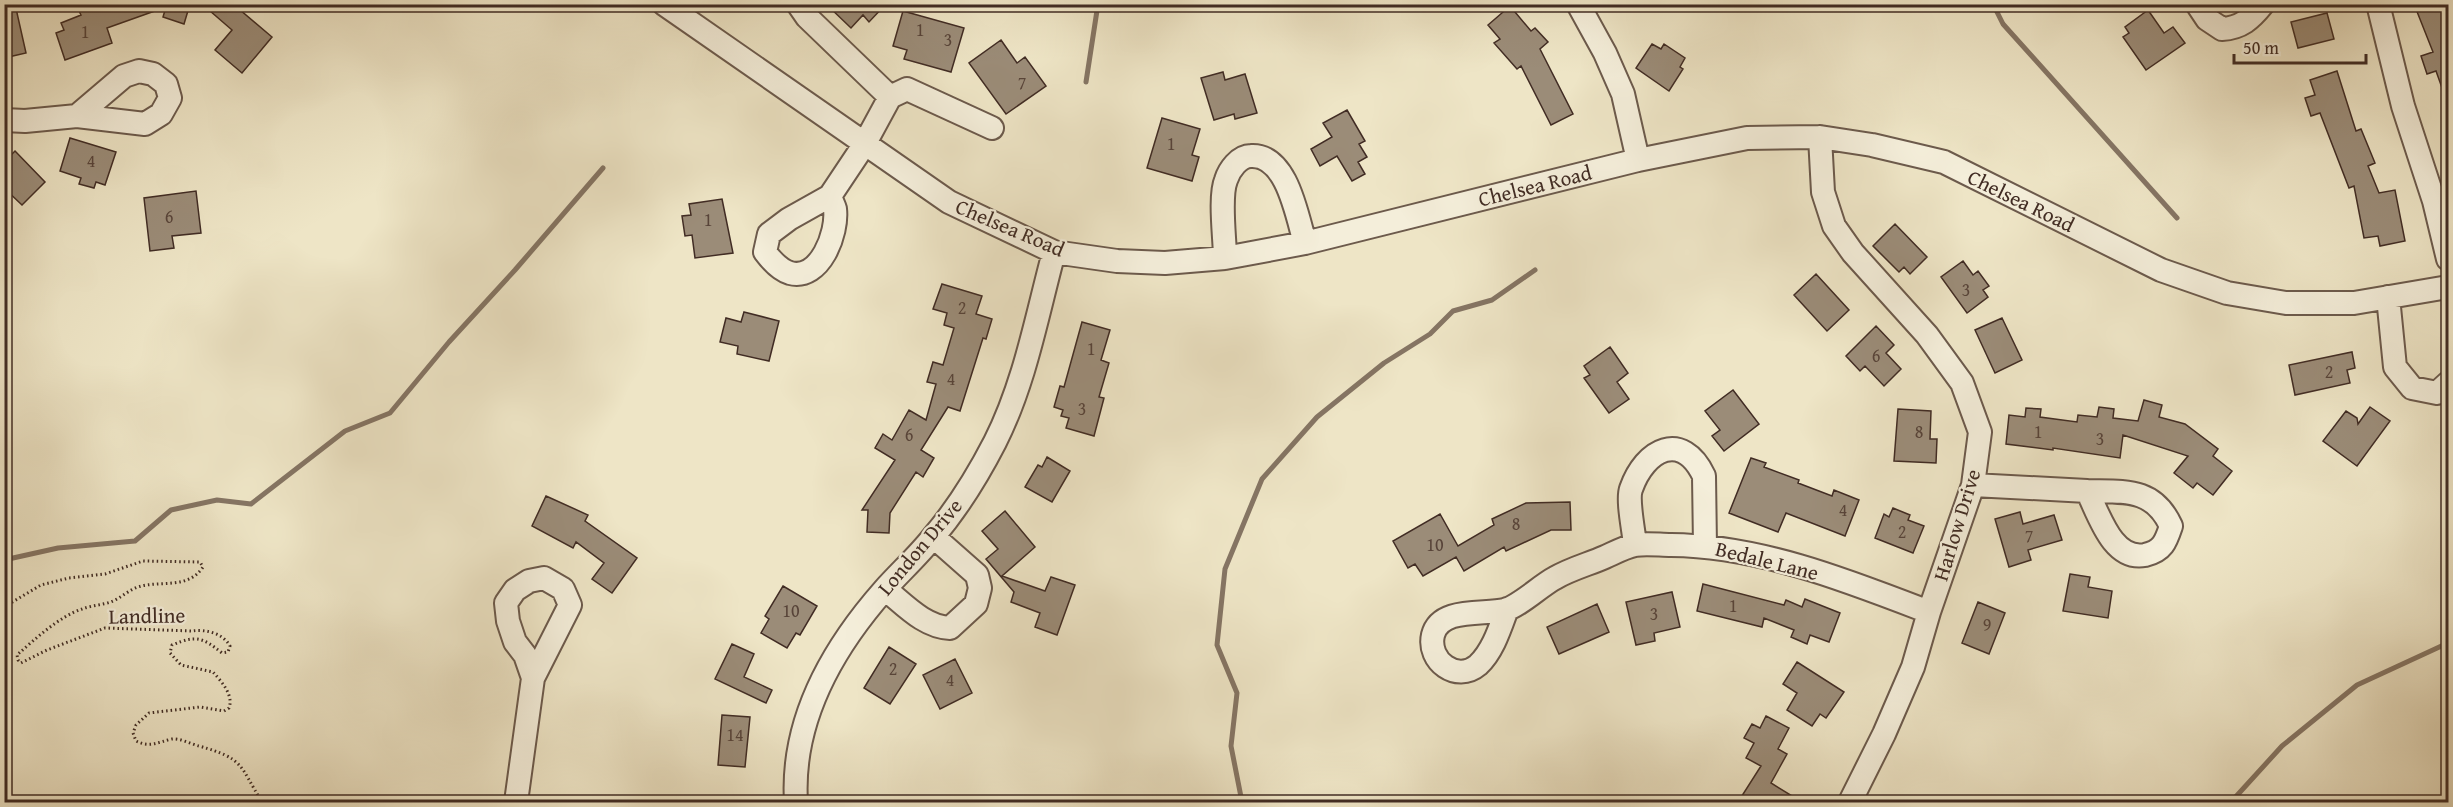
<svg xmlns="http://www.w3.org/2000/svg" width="2453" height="807" font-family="'Gentium Book Plus',serif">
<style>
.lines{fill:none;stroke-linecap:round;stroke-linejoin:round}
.stream{stroke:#857564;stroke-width:5}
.building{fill:#9b8c78;stroke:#412c24;stroke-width:1.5}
.minor-casing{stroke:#6c5a4c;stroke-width:26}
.path{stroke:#412c24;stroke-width:3;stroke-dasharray:1.5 3;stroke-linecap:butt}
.minor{stroke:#f4eeda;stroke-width:22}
.labels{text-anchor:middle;stroke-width:4.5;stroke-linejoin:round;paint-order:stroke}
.number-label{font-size:18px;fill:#584439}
.street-label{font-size:21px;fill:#412c24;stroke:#f4eeda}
</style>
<rect width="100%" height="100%" fill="#eee5c6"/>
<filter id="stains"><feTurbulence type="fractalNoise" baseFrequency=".00333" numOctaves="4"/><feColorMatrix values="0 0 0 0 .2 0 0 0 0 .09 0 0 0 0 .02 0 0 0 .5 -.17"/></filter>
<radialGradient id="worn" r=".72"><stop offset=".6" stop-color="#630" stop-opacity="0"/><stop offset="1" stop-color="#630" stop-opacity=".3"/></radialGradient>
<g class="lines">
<path class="stream" d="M 1993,4 L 2003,24 L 2177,218
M 1086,82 L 1098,4
M 4,560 L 58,548 L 135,541 L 171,510 L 217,500 L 251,504 L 345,431 L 390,413 L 449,342 L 515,270 L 603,168
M 1242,802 L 1231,746 L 1237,693 L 1217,645 L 1225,569 L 1262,479 L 1317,417 L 1384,363 L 1430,334 L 1453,311 L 1492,300 L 1535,270
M 2231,802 L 2282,746 L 2357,685 L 2448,643"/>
</g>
<path class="building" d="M 4,4 L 15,4 L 26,53 L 4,58 Z
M 91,4 L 190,4 L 184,24 L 163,17 L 166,7 L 107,28 L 112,43 L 65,60 L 56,33 L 64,30 L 61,23 L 81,15 L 78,9 Z
M 202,4 L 233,4 L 272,37 L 242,73 L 215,50 L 232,30 Z
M 826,4 L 886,4 L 869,22 L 863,15 L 851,28 Z
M 2414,4 L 2448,4 L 2448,99 L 2446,99 L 2436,71 L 2427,74 L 2421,56 L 2433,52 Z
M 1510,6 L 1531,31 L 1535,28 L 1548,42 L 1540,49 L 1573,114 L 1551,125 L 1521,66 L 1517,69 L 1494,43 L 1500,39 L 1488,25 Z
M 2148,10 L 2164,33 L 2173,27 L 2185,43 L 2146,70 L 2123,37 L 2129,33 L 2125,27 Z
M 903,11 L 964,28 L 951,72 L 904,59 L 907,50 L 893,46 Z
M 2327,13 L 2334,39 L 2298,48 L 2291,22 Z
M 1001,40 L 1017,63 L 1025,57 L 1046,86 L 1006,114 L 969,63 Z
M 1652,44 L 1661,49 L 1664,44 L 1685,58 L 1680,67 L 1683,69 L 1669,91 L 1636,68 Z
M 2337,71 L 2356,131 L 2361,129 L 2375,163 L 2368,166 L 2379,193 L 2395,190 L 2405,241 L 2380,246 L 2378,236 L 2364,238 L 2354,186 L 2349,188 L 2320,113 L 2311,116 L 2305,98 L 2315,95 L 2310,80 Z
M 1223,72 L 1225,80 L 1245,74 L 1257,113 L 1235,119 L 1234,114 L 1214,120 L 1201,78 Z
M 1347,110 L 1365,141 L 1359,144 L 1367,157 L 1358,162 L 1365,174 L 1352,181 L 1337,156 L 1320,166 L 1311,149 L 1332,137 L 1323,123 Z
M 1162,118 L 1200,129 L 1192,155 L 1199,157 L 1192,181 L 1147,168 Z
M 70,138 L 116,152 L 105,185 L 96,182 L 94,188 L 79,184 L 81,178 L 60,171 Z
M 15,151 L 45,182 L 22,205 L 4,188 L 4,162 Z
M 196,191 L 201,233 L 172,236 L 174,248 L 150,251 L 144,198 Z
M 722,199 L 733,253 L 695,258 L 692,235 L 685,236 L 682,216 L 691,215 L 689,204 Z
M 1895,224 L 1927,257 L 1910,274 L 1904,267 L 1899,272 L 1873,246 Z
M 1963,261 L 1973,275 L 1978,271 L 1989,286 L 1983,290 L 1988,297 L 1967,313 L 1941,277 Z
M 1816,274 L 1849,310 L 1827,331 L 1794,295 Z
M 942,284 L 982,296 L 976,314 L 992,319 L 986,339 L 983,338 L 960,411 L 948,407 L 921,450 L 934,458 L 923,477 L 916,472 L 890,513 L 889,533 L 867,532 L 868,510 L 862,510 L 895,460 L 875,448 L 883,434 L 892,440 L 909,410 L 926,420 L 936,384 L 927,382 L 933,362 L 943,365 L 954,328 L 944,325 L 947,313 L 933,309 Z
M 744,312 L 779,321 L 769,361 L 737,354 L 738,346 L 720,342 L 726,318 L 741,322 Z
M 2002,318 L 2022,360 L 1995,373 L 1975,330 Z
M 1082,322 L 1110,330 L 1101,360 L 1109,363 L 1099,397 L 1104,398 L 1094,436 L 1066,428 L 1069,418 L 1061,416 L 1063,410 L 1054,407 L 1060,386 L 1064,387 Z
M 1876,326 L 1894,345 L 1886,353 L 1901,369 L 1884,386 L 1865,366 L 1860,371 L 1846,356 Z
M 1610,347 L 1628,373 L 1617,382 L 1629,399 L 1609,413 L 1584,378 L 1590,375 L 1584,366 Z
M 2352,352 L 2355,368 L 2347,370 L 2350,383 L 2295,395 L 2289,365 Z
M 1733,390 L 1759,424 L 1724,451 L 1712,436 L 1720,430 L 1705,411 Z
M 2144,400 L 2162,405 L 2159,417 L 2185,424 L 2218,449 L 2213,456 L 2232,471 L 2213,495 L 2197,483 L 2193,488 L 2174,473 L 2188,456 L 2123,435 L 2120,458 L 2053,448 L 2053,450 L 2006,444 L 2009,415 L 2025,417 L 2026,408 L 2041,409 L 2040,417 L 2077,422 L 2078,415 L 2097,417 L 2099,407 L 2114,409 L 2113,418 L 2138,421 Z
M 2370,407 L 2390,421 L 2357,466 L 2323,441 L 2346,411 L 2357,418 L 2358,424 Z
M 1898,409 L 1931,411 L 1930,439 L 1937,439 L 1936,463 L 1894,461 Z
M 1047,457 L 1070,471 L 1052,502 L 1025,487 L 1038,465 L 1042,467 Z
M 1751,458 L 1766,463 L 1764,467 L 1799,480 L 1798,483 L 1832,496 L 1834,490 L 1859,500 L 1845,536 L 1786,513 L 1778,532 L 1729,513 Z
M 546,496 L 588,515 L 585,521 L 637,558 L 612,593 L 592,579 L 604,563 L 576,542 L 573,548 L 532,526 Z
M 1570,502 L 1571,530 L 1551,530 L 1506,551 L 1504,547 L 1464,571 L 1456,557 L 1423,576 L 1415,564 L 1408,568 L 1393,541 L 1440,514 L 1458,546 L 1494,525 L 1492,519 L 1526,503 Z
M 1893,508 L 1910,515 L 1908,520 L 1924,526 L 1913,553 L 1875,538 L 1884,514 L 1889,517 Z
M 1005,511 L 1035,547 L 1002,576 L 1045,591 L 1051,577 L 1075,585 L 1057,635 L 1035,627 L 1040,613 L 1011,602 L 1014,592 L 986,559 L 998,549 L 982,531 Z
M 2020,512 L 2023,524 L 2054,515 L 2062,540 L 2028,550 L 2031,560 L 2009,567 L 1995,519 Z
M 2070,574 L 2090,577 L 2088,587 L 2112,591 L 2108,618 L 2063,611 Z
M 1703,584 L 1784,605 L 1786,600 L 1802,607 L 1805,599 L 1840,613 L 1829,642 L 1810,635 L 1807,644 L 1791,637 L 1794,630 L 1764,618 L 1762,627 L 1697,611 Z
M 783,586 L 817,606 L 800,635 L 796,633 L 787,648 L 761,633 L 769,619 L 765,616 Z
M 1672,592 L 1680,627 L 1654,633 L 1655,641 L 1636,645 L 1626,602 Z
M 1978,602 L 2005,613 L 1989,654 L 1962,643 Z
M 1597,604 L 1609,632 L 1559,654 L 1547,627 Z
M 732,644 L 754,654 L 744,677 L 772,690 L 766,703 L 715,679 Z
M 889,647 L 916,664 L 890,704 L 864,688 Z
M 955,659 L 972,693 L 940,709 L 923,675 Z
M 1797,662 L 1844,692 L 1826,718 L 1820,714 L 1812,726 L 1787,710 L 1797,693 L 1783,684 Z
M 722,715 L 750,717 L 745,767 L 718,765 Z
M 1766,716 L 1789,728 L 1778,749 L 1787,754 L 1771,783 L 1802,802 L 1738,802 L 1761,766 L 1746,758 L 1754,743 L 1744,738 L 1752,724 L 1760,728 Z"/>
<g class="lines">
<defs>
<path id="minor" d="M 664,4 L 949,202 L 1054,252 L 1117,261 L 1165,263 L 1225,258 L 1305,243 L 1638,160 L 1747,138 L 1820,137 L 1872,145 L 1944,162 L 2161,270 L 2227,293 L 2286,303 L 2354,303 L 2448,287
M 798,4 L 807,17 L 890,97
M 1578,4 L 1605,53 L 1623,94 L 1638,160
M 2197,4 L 2207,19 L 2222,29 C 2241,28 2251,19 2263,4
M 2378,4 L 2403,106 L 2434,201 L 2448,259
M 890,97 L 907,89 L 992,128
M 4,120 L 25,121 L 77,116 L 145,124 L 161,114 L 170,98 L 166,84 L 153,74 L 139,71 L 124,76 L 77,116
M 1820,137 L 1823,192 L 1834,226 L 1853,253 L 1927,335 L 1962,383 L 1980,432 L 1973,485 L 1929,612 L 1913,667 L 1884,734 L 1850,802
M 830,196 C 831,200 834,205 835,209 C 838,233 820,281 790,273 C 780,270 771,260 765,252 L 769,234 L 789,219 L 830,196 L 864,145 L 890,97
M 1225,258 C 1225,239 1219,197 1226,180 C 1229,170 1239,156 1251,156 C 1287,154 1297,216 1305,243
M 2388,297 L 2395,367 L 2412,388 L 2437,393 L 2448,383
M 1973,485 L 2087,491 C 2099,514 2112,561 2145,555 C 2163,551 2166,541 2171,526 C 2153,487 2124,492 2087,491
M 1635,545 C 1634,532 1627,500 1631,489 C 1645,449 1682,430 1704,476 L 1705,546
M 885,589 C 904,604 924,627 950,628 L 976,604 L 980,588 L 977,575 L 934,537
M 1507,609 C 1500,628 1493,651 1478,665 C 1457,683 1427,661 1433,635 C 1440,607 1483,615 1505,610 C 1521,605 1540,586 1555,578 C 1570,569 1589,564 1605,557 C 1614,553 1625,547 1635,545 C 1646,543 1660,545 1671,545 C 1760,546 1846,580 1929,612
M 516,802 L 533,678 L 570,605 L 563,589 L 544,578 L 529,581 L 515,590 L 506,603 L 508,621 L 515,642 L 525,655 L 533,678
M 796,802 C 791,722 832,649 884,590 C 900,572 918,556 933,537 C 957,509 978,475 995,442 C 1025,383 1037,315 1054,252"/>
</defs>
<use href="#minor" class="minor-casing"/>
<path class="path" d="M 4,607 L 41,585 L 69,578 L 105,574 L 143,561 L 200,562 L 203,567 C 188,590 159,580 138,587 C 129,590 122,597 113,601 C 104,605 92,605 82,609 C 60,616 35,639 17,655 L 18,660 L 21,663 L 47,650 L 105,628 L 192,631 C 205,629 223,633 230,646 L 228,652 L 222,653 C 202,637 196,635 172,645 L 170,653 L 181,665 L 213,672 C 221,681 234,695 229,708 L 224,711 L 200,707 L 149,713 L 136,725 L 133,733 L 136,741 C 150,748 158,742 172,739 C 180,738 191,744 199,746 C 245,759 239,765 262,802"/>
<use href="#minor" class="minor"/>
</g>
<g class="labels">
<g class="number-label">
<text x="920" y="36">1</text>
<text x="85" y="38">1</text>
<text x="948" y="46">3</text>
<text x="1022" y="89">7</text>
<text x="1171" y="150">1</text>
<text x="91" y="167">4</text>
<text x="169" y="223">6</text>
<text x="708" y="226">1</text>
<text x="1966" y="296">3</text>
<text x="962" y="314">2</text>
<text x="1091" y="355">1</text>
<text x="1876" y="362">6</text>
<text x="2329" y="378">2</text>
<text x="951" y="385">4</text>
<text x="1082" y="415">3</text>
<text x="1919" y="438">8</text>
<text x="2038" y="438">1</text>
<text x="909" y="441">6</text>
<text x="2100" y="445">3</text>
<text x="1843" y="516">4</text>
<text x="1516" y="530">8</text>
<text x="1902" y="538">2</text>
<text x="2029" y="542">7</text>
<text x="1435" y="551">10</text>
<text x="1733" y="612">1</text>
<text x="791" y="617">10</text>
<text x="1654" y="620">3</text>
<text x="1987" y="631">9</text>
<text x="893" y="675">2</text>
<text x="950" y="686">4</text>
<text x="735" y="741">14</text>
</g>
<g class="street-label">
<text transform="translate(1535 186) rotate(-14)" y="7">Chelsea Road</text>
<text transform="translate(2021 201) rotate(26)" y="7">Chelsea Road</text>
<text transform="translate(1010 228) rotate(23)" y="7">Chelsea Road</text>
<text transform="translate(1957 525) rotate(-73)" y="7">Harlow Drive</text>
<text transform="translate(920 547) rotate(-50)" y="7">London Drive</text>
<text transform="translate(1767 561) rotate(14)" y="7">Bedale Lane</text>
<text transform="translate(147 616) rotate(-1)" y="7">Landline</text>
</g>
</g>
<rect width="2453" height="807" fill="none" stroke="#eee5c6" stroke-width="24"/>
<rect x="6" y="6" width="2441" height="795" fill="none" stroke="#412c24" stroke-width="3"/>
<rect x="12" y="12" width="2429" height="783" fill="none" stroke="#412c24" stroke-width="1.5"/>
<path d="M2234 54v9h132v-9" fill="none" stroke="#412c24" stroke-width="3"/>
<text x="2243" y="54" font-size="18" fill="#412c24" stroke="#f4eeda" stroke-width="4.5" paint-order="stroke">50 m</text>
<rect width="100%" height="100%" filter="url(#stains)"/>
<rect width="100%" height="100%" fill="url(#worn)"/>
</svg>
